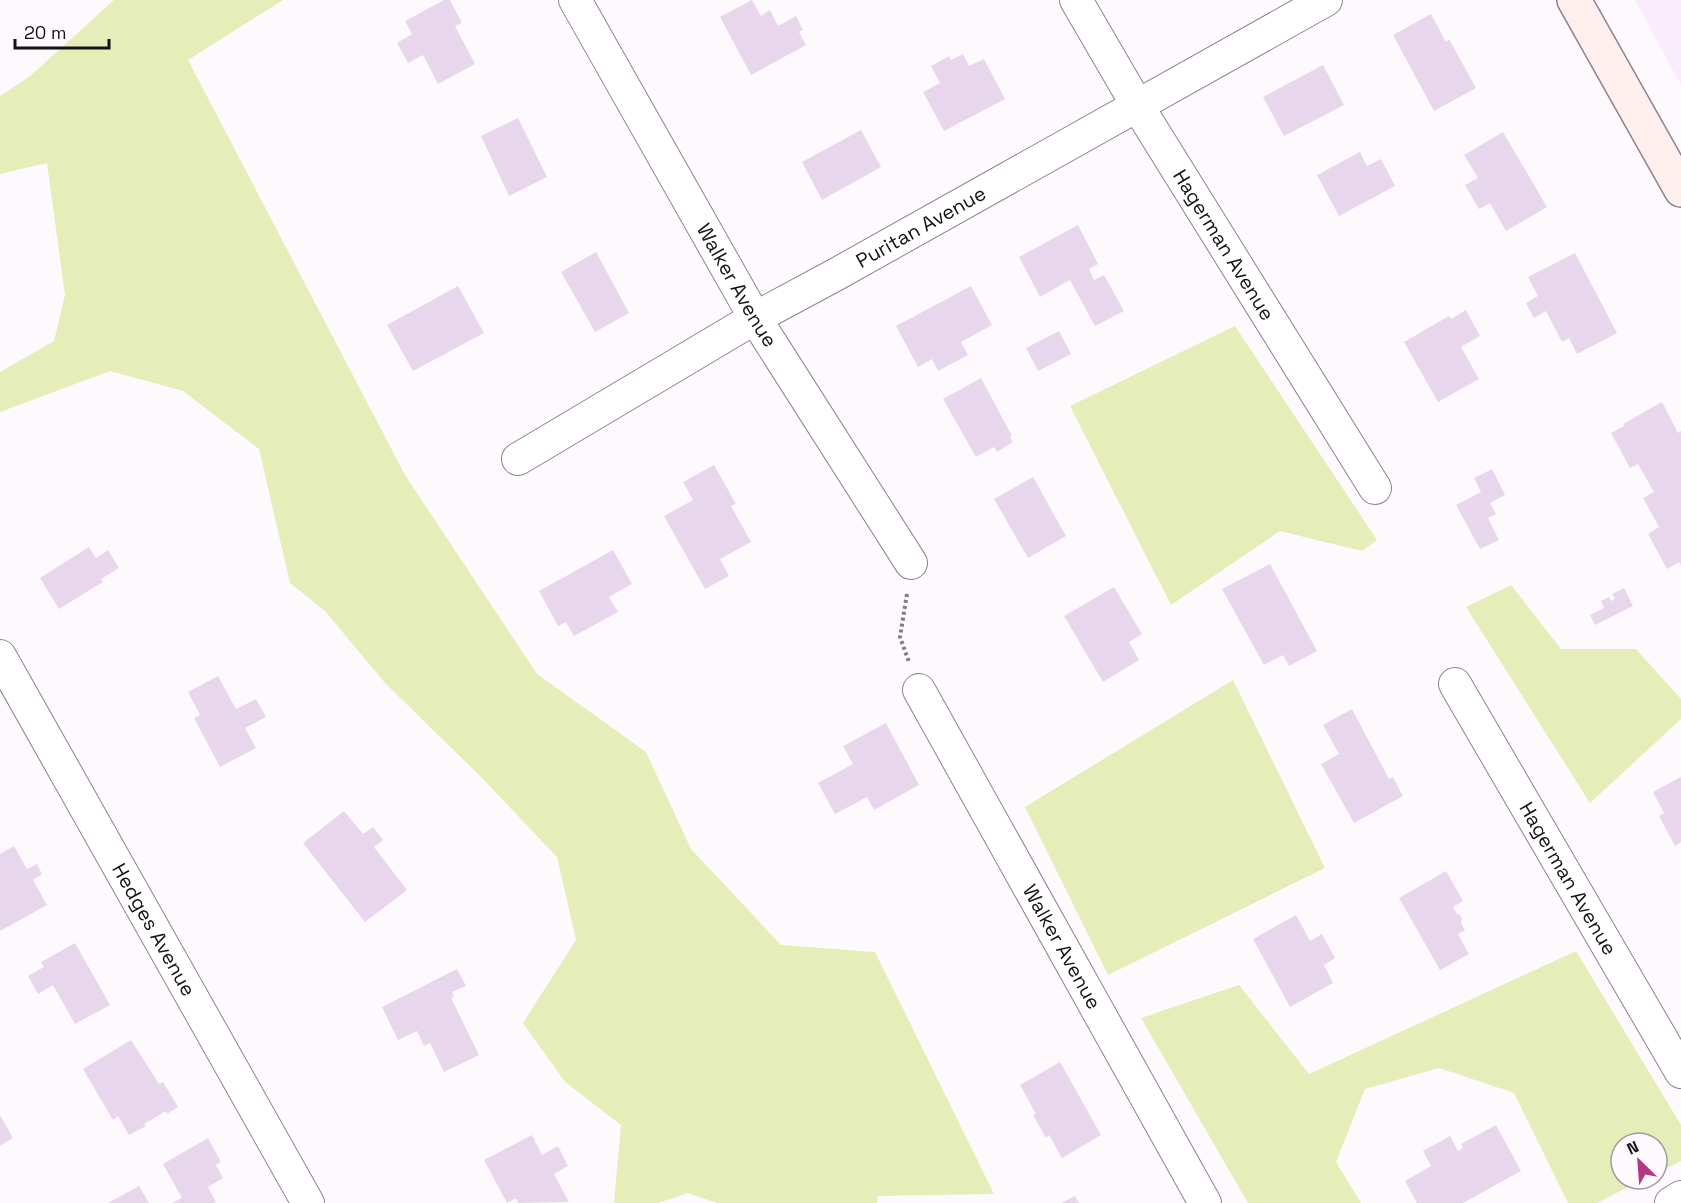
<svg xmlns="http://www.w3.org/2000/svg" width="1681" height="1203" font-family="'Space Grotesk',sans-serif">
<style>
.built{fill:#f9ecfc}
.green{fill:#e5eeb9}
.building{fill:#e8d7ec}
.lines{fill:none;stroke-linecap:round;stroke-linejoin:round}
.street-casing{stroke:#8f8093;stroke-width:34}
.secondary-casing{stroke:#8f8093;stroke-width:36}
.path{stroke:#837d83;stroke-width:4;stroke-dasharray:3 3;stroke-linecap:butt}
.street{stroke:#fff;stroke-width:32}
.secondary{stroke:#feeeec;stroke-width:33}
.labels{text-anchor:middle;stroke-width:6;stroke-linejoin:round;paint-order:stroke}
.street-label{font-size:20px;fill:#171118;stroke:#fdf9fd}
</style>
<rect width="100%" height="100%" fill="#fdf9fd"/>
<path class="built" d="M 1635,0 L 1681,0 L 1681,85 Z"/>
<path class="green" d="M 114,0 L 283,0 L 188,60 L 405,475 L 537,674 L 646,752 L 691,849 L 781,945 L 875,952 L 994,1194 L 878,1196 L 877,1203 L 717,1203 L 688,1193 L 658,1203 L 614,1203 L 621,1125 L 565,1082 L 523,1023 L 576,940 L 557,857 L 482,778 L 385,683 L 325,611 L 290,583 L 259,449 L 183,391 L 110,371 L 0,412 L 0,372 L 54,341 L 65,295 L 47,163 L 0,174 L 0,96 L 29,77 Z
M 1235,326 L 1377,540 L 1362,551 L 1280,531 L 1171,605 L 1070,406 Z
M 1511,585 L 1561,649 L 1636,649 L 1681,699 L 1681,719 L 1590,803 L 1466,607 Z
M 1233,680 L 1325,868 L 1108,975 L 1025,807 Z
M 1576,951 L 1681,1125 L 1681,1161 L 1657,1173 L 1657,1143 L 1621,1143 L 1621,1179 L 1644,1179 L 1597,1203 L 1568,1203 L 1514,1093 L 1439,1068 L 1365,1089 L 1336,1162 L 1361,1203 L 1248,1203 L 1141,1018 L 1239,985 L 1309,1074 Z"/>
<path class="building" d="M 444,0 L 450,0 L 462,23 L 455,26 L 475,64 L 438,84 L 423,55 L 408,63 L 397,43 L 412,34 L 405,21 Z
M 752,0 L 761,16 L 770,10 L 778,26 L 796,16 L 803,30 L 799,32 L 806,45 L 751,75 L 720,17 Z
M 1431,14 L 1446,42 L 1449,39 L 1476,88 L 1434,111 L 1393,35 Z
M 963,54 L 969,66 L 984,59 L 1005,99 L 944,131 L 923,92 L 940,83 L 931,66 L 949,56 L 951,60 Z
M 1323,65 L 1344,105 L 1284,136 L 1263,97 Z
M 518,118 L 547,177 L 509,196 L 481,136 Z
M 861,130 L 881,167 L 822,200 L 802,162 Z
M 1503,132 L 1547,207 L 1506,231 L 1490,203 L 1479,209 L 1465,185 L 1478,178 L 1464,155 Z
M 1360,152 L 1367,166 L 1381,159 L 1395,186 L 1339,216 L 1317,175 Z
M 1078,225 L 1098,264 L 1089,269 L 1094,280 L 1104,275 L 1124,311 L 1095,326 L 1070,280 L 1040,297 L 1019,257 Z
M 596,252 L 629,313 L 595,332 L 561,272 Z
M 1575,253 L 1617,333 L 1577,354 L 1569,338 L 1562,342 L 1546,311 L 1534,318 L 1526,303 L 1538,296 L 1528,277 Z
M 458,286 L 484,333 L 413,371 L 387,325 Z
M 971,286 L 992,325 L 961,342 L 968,355 L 938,371 L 932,359 L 918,367 L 896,326 Z
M 1466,310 L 1480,336 L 1461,347 L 1479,379 L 1438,402 L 1404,342 L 1449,316 L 1451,319 Z
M 1059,331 L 1071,354 L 1038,371 L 1026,348 Z
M 981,378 L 1012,436 L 1010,437 L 1013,442 L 997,452 L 994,447 L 976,457 L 943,399 Z
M 1662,402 L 1678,433 L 1681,431 L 1681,565 L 1679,562 L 1667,569 L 1648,534 L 1659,527 L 1643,498 L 1654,492 L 1638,464 L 1630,468 L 1611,433 L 1624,426 L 1623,424 Z
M 714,465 L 736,504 L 731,506 L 751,542 L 720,559 L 729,576 L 705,589 L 664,516 L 693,500 L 683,482 Z
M 1492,469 L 1505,495 L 1490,503 L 1496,514 L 1488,518 L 1499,540 L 1480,549 L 1456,505 L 1481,492 L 1474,478 Z
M 1033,477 L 1066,536 L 1028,558 L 994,499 Z
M 89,547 L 96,558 L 108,550 L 119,568 L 101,579 L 103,582 L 59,609 L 40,578 Z
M 613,550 L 632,584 L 609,597 L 618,612 L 574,636 L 566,622 L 558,626 L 539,591 Z
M 1270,564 L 1317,651 L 1289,666 L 1283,655 L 1264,665 L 1222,589 Z
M 1114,587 L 1142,634 L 1129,642 L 1139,660 L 1103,682 L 1064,616 Z
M 1624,588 L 1633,606 L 1595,625 L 1590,615 L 1604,608 L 1601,601 L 1609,597 L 1611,601 L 1615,599 L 1612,594 Z
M 218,676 L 236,709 L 256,699 L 266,717 L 245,728 L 256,748 L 220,767 L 194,718 L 200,715 L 188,692 Z
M 1352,709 L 1389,779 L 1393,777 L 1403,796 L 1354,823 L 1321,764 L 1339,754 L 1323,725 Z
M 886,723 L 919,785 L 874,810 L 867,797 L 835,814 L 818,783 L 853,764 L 843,746 Z
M 1681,777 L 1681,842 L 1675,846 L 1659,816 L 1664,813 L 1653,792 Z
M 344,811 L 363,834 L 373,827 L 383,840 L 374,847 L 407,890 L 365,922 L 303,843 Z
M 14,846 L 27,869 L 37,864 L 42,874 L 33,880 L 47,905 L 0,931 L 0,854 Z
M 1446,871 L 1463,901 L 1453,907 L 1457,914 L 1460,915 L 1462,919 L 1461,923 L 1465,930 L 1458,934 L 1469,954 L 1440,970 L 1399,898 Z
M 1296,915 L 1310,941 L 1322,934 L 1335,958 L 1324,965 L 1333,983 L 1290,1007 L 1253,939 Z
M 75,943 L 110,1005 L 75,1024 L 53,985 L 38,994 L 28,976 L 44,967 L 41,962 Z
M 457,969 L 466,986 L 452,992 L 454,997 L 451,998 L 479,1055 L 444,1072 L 430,1043 L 424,1046 L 417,1031 L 398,1040 L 382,1007 Z
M 131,1040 L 159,1084 L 163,1082 L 178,1107 L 167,1114 L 166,1111 L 144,1124 L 146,1126 L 129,1135 L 118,1116 L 113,1120 L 83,1069 Z
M 1060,1062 L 1101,1135 L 1062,1158 L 1049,1135 L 1046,1138 L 1033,1115 L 1036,1114 L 1020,1085 Z
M 0,1115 L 13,1138 L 0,1146 Z
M 1496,1125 L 1521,1171 L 1463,1203 L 1417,1203 L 1405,1181 L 1431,1166 L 1423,1151 L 1450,1136 L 1458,1151 L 1463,1148 L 1461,1144 Z
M 532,1135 L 542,1155 L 558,1146 L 568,1166 L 554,1174 L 569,1202 L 518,1203 L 516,1198 L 507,1203 L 484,1160 Z
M 208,1138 L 221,1162 L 216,1165 L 223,1178 L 208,1187 L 216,1202 L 213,1203 L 172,1203 L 182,1198 L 163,1164 Z
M 139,1186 L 149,1203 L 108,1203 Z
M 1075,1196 L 1079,1203 L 1061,1203 Z"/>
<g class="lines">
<defs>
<g id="street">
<path id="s1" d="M 575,0 L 755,318 L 911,563"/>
<path id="s2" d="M 1076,0 L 1137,105 L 1375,488"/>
<path id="s3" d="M 518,459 L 755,318 L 835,275 L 1326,0"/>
<path id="s4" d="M 0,656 L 308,1203"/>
<path id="s5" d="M 1455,684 L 1681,1072"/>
<path id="s6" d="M 919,690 L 1205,1203"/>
<path d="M 1671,1203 L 1681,1197"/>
</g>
<path id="secondary" d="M 1574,0 L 1681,190"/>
</defs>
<use href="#street" class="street-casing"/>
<use href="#secondary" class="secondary-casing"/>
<path class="path" d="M 907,594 L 900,637 L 909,662"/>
<use href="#street" class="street"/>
<use href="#secondary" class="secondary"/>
</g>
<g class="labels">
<g class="street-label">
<text dy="7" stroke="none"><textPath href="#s3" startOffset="465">Puritan Avenue</textPath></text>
<text dy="7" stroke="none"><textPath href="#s2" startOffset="286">Hagerman Avenue</textPath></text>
<text dy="7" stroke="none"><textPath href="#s1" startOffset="328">Walker Avenue</textPath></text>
<text dy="7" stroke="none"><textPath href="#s5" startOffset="225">Hagerman Avenue</textPath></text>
<text dy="7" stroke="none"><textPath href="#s4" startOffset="314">Hedges Avenue</textPath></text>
<text dy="7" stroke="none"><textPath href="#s6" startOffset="294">Walker Avenue</textPath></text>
</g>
</g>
<g transform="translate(1639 1161) rotate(335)"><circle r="28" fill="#fdf9fd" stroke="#a19ca1" stroke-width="1.5"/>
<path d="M0-4.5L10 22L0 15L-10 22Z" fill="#b53682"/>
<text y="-9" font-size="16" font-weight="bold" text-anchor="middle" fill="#171118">N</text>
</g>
<path d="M15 39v9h94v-9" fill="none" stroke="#171118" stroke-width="3"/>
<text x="24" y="39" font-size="18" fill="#171118" stroke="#fdf9fd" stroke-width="4.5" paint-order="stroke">20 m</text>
</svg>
